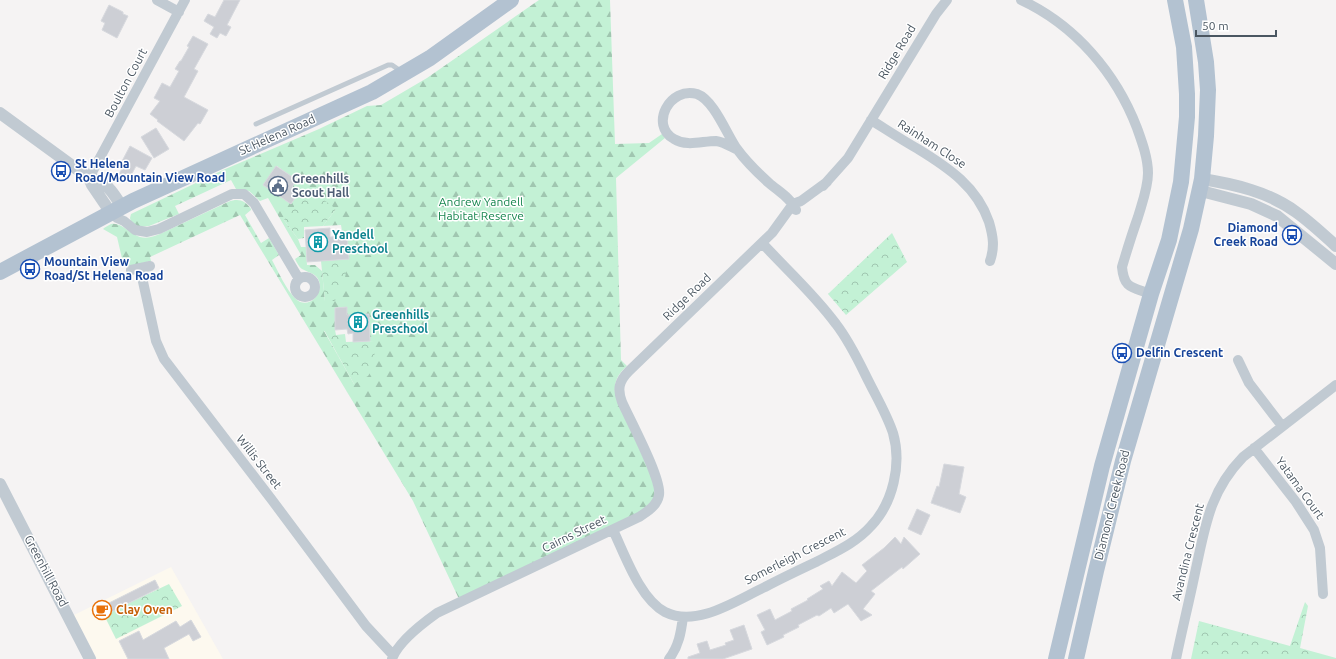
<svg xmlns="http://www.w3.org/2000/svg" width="1336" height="659" font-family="Ubuntu,sans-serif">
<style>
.commercial{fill:#fdf9ef}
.forest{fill:url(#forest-firs);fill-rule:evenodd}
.park{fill:url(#park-crowns)}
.building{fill:#cdcfd5;stroke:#d7d9de}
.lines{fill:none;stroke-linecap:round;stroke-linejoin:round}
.service{stroke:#c1cad2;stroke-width:5}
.minor{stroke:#c1cad2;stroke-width:10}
.tertiary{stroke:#c1cad2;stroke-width:12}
.primary{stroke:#b3c2d1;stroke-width:16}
.labels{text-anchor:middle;stroke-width:3;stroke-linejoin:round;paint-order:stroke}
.street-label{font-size:12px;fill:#4a5661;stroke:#fff}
.transit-label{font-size:12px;font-weight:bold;fill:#164399;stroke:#fff;text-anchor:start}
.service-label{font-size:12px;font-weight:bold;fill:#4e5e75;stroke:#fff;text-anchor:start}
.park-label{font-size:12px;fill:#17864f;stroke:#fff}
.culture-label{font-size:12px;font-weight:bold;fill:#0d838f;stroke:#fff;text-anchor:start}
.food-label{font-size:12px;font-weight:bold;fill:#c56008;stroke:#fff;text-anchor:start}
</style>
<defs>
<pattern id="forest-firs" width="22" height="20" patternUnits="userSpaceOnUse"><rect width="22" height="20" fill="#c3f1d5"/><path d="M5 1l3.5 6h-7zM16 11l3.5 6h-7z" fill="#a0c6b0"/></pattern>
<pattern id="park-crowns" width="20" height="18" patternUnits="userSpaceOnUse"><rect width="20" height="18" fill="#c3f1d5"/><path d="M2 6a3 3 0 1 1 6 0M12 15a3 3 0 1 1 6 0" fill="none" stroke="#a0c6b0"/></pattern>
</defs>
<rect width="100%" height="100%" fill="#f5f3f3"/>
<path class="commercial" d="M 171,567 L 223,659 L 97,659 L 74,615 Z"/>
<path class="forest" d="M 539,0 L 610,0 L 615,144 L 649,143 L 662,134 L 665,138 L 616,178 L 621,360 L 627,366 C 618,374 614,381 615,393 L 653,480 L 655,497 L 644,510 L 459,599 L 413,501 L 240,215 L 150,257 L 151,261 L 124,267 L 117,237 L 103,229 C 105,227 109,225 111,224 C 122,222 131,235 140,237 C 148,239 155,236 162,233 L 228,202 C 238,198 245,200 251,209 L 251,210 L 245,215 L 261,243 L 269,238 L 279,255 L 272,260 C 278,271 286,290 296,299 C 307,310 324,295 319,281 C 316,273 309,273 302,269 C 299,267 297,263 295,259 L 301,255 L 268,198 L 260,201 L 249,191 L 236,189 L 231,180 L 175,206 L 179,214 L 149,226 L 139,227 L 131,222 L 130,218 L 131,214 L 223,170 L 319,129 L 367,106 L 381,105 L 427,78 ZM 277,166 L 296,180 L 292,187 L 299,192 L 291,204 L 263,185 ZM 336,209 L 323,226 L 341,225 L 343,237 L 347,236 L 349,259 L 325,301 L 322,271 L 315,265 L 307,265 L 306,247 L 301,247 L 298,239 L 284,220 ZM 347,307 L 347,315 L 369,314 L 370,341 L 374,341 L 354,384 L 324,331 L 335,330 L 335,308 Z"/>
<path class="park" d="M 308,188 L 336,209 L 323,226 L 304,227 L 304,238 L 298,239 L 284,220 Z
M 892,233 L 907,262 L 846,315 L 828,294 Z
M 349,259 L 344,282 L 335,301 L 325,301 L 321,261 Z
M 324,330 L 335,330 L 336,335 L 345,334 L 346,342 L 374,341 L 375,365 L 368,376 L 354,384 Z
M 169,584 L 182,606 L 116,639 L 104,615 Z
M 1305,602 L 1308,606 L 1300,648 L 1336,658 L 1336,659 L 1191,659 L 1199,621 L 1290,646 Z"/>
<path class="building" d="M 224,0 L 240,0 L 227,25 L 231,27 L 226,36 L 220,33 L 217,38 L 210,34 L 214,27 L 204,21 L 208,14 L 215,17 Z
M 109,5 L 123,12 L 123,14 L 128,16 L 117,38 L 102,30 L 105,23 L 101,21 Z
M 193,36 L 208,44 L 194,69 L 198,71 L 184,97 L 208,110 L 200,124 L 198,123 L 184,141 L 157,121 L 158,120 L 150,114 L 160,101 L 154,98 L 162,83 L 170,87 L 179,71 L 175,69 L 180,61 L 181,61 L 189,47 L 187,46 Z
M 156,128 L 169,149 L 154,158 L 141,137 Z
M 130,146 L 152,158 L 145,170 L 136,166 L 129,179 L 119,174 L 123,167 L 120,165 Z
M 276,166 L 297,180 L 292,187 L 299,192 L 291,204 L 263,185 Z
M 330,228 L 330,237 L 347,236 L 349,259 L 307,262 L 305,230 Z
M 347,307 L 347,315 L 369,314 L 370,341 L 353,342 L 353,333 L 348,334 L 347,329 L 335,330 L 335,308 Z
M 944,464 L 964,467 L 959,494 L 966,497 L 960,513 L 931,503 L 937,486 L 939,487 Z
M 917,509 L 930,515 L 921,535 L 908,529 Z
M 895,537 L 901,544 L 904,537 L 920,554 L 903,569 L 902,567 L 871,591 L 875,594 L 863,609 L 872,615 L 861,621 L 848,604 L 834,613 L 831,608 L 819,616 L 817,615 L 798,625 L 799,627 L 783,635 L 784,637 L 767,645 L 761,632 L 765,630 L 757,615 L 770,609 L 775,620 L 792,611 L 791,609 L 808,600 L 807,599 L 823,589 L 820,586 L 829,581 L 832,586 L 842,572 L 856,583 L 867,571 L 862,565 L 884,548 Z
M 155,580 L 159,588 L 103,616 L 99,608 Z
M 191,620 L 201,637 L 193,641 L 189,634 L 164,648 L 169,659 L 128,659 L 119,641 L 139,631 L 143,640 L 176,621 L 180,627 Z
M 744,625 L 752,649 L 723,659 L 688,659 L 688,657 L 700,653 L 697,644 L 707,641 L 710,650 L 726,645 L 725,643 L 734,640 L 730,630 Z"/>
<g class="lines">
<path class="service" d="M 256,124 L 388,65 L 392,65 L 402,72"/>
<path class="minor" d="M 157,0 L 179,12
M 1021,0 C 1075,25 1116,73 1137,128 C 1142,142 1148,158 1148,173 C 1148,188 1142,203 1138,217 C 1132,234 1127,250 1122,267 C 1124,289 1132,287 1151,294
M 871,120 C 887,130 902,140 918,149 C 949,168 977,187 989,222 C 993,236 995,247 990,261
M 738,150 C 731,147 724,142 716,141 C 702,141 687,147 674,139 C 649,125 670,86 697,94 C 714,100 727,135 737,149 C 745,160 759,174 769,183 C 778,191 791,198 796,210
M 89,178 L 185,0
M 823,186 L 848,158 L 936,14 L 947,0
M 111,213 L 117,218 L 124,221 L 135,230 L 147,232 L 159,229 L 232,194 L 244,194 L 254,203 L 299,279
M 140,268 L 156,341 L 164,359 L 272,500 L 366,626 L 393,655
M 131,270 L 150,266
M295 287a10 10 0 1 1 20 0a10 10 0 1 1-20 0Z
M 1238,360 L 1249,383 L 1282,426
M 1254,448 L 1296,502 L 1314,530 L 1320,548 L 1323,594
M 613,530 C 625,555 640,599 665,612 C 697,628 737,600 765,587 C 782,578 799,570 816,562 C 835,552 856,543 871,526 C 893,503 902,464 893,433 C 887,415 877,398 869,382 C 859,362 850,342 836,324 C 815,295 787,270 762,243
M 392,659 C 398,642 423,623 437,613 L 639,517 C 647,512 657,506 659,495 C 662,479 630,420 622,402 C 617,389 619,381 629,371 L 772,233 L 793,204 L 801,201 L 827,182
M 669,659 C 679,646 681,632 683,617
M 1176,659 C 1182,630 1189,602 1195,573 C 1205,528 1209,492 1243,457 L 1336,385"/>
<path class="tertiary" d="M 0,113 L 89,178 C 106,180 114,194 122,207
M 89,178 L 92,185 L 111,213
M 1202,179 C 1234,184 1269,192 1296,212 C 1310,222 1323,234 1336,246
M 1201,191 L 1251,204 L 1277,216 L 1336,264
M 0,484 L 90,659"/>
<path class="primary" d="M 0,272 L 133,201 L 372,92 L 430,58 L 511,0
M 1056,659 L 1102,466 L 1151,294 L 1169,240 L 1181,182 L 1187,117 L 1187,94 L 1184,47 L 1175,0
M 1076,659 L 1096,571 L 1123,461 L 1191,229 L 1202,179 L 1206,136 L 1208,90 L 1206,62 L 1196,0"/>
</g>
<defs>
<symbol id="bus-ring" viewBox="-11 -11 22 22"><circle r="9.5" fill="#fff" stroke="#1a4fb4" stroke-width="1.5"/><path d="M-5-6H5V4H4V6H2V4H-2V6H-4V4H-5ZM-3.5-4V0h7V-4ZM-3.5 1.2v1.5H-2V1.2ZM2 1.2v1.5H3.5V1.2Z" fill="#1a4fb4"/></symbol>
<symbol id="civic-ring" viewBox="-11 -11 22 22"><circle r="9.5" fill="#fff" stroke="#5c6f8a" stroke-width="1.5"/><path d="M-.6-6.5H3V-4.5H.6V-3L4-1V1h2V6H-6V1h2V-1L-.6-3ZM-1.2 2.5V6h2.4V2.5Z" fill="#5c6f8a"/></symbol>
<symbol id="building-ring" viewBox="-11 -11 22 22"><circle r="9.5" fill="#fff" stroke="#0f9aa8" stroke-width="1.5"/><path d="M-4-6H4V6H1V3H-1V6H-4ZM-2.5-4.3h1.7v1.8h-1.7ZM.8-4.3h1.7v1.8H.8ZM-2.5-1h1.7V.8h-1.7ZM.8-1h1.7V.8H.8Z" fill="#0f9aa8"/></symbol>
<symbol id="cafe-ring" viewBox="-11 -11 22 22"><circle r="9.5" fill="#fff" stroke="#e8710a" stroke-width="1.5"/><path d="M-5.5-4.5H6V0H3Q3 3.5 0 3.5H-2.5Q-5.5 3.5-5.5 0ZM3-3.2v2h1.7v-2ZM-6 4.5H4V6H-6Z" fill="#e8710a"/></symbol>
</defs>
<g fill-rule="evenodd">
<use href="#bus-ring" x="50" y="160" width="22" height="22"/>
<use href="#civic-ring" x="267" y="175" width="22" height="22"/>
<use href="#bus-ring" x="1281" y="224" width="22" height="22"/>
<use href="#building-ring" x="307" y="231" width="22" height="22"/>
<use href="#bus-ring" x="19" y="258" width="22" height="22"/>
<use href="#building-ring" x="347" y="311" width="22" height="22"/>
<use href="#bus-ring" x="1111" y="342" width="22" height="22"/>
<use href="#cafe-ring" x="91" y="599" width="22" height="22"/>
</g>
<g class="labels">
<g class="street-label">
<text transform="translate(897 52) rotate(-59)" y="4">Ridge Road</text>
<text transform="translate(126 83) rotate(-62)" y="4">Boulton Court</text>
<text transform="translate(277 135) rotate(-24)" y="4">St Helena Road</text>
<text transform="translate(932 144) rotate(33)" y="4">Rainham Close</text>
<text transform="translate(687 297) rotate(-44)" y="4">Ridge Road</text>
<text transform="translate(259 462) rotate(52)" y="4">Willis Street</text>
<text transform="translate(1300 488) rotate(54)" y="4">Yatama Court</text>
<text transform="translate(1112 505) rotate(-76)" y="4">Diamond Creek Road</text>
<text transform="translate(574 534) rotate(-26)" y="4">Cairns Street</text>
<text transform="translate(1188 552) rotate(-76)" y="4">Avandina Crescent</text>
<text transform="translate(795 556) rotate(-27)" y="4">Somerleigh Crescent</text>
<text transform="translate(46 571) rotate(62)" y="4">Greenhill Road</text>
</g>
<g class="transit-label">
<text x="75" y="168">St Helena<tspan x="75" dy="14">Road/Mountain View Road</tspan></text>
<text x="1278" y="232" text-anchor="end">Diamond<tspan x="1278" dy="14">Creek Road</tspan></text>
<text x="44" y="266">Mountain View<tspan x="44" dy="14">Road/St Helena Road</tspan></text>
<text x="1136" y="357">Delfin Crescent</text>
</g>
<g class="service-label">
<text x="292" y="183">Greenhills<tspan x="292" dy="14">Scout Hall</tspan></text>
</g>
<g class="park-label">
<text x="481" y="206">Andrew Yandell<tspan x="481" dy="14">Habitat Reserve</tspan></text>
</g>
<g class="culture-label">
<text x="332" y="239">Yandell<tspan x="332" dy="14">Preschool</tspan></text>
<text x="372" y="319">Greenhills<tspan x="372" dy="14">Preschool</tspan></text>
</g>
<g class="food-label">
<text x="116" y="614">Clay Oven</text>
</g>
</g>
<path d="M1196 30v6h80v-6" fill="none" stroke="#4a5661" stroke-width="2"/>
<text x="1202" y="30" font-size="12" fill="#4a5661" stroke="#ffffff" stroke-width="3" paint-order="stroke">50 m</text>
</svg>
